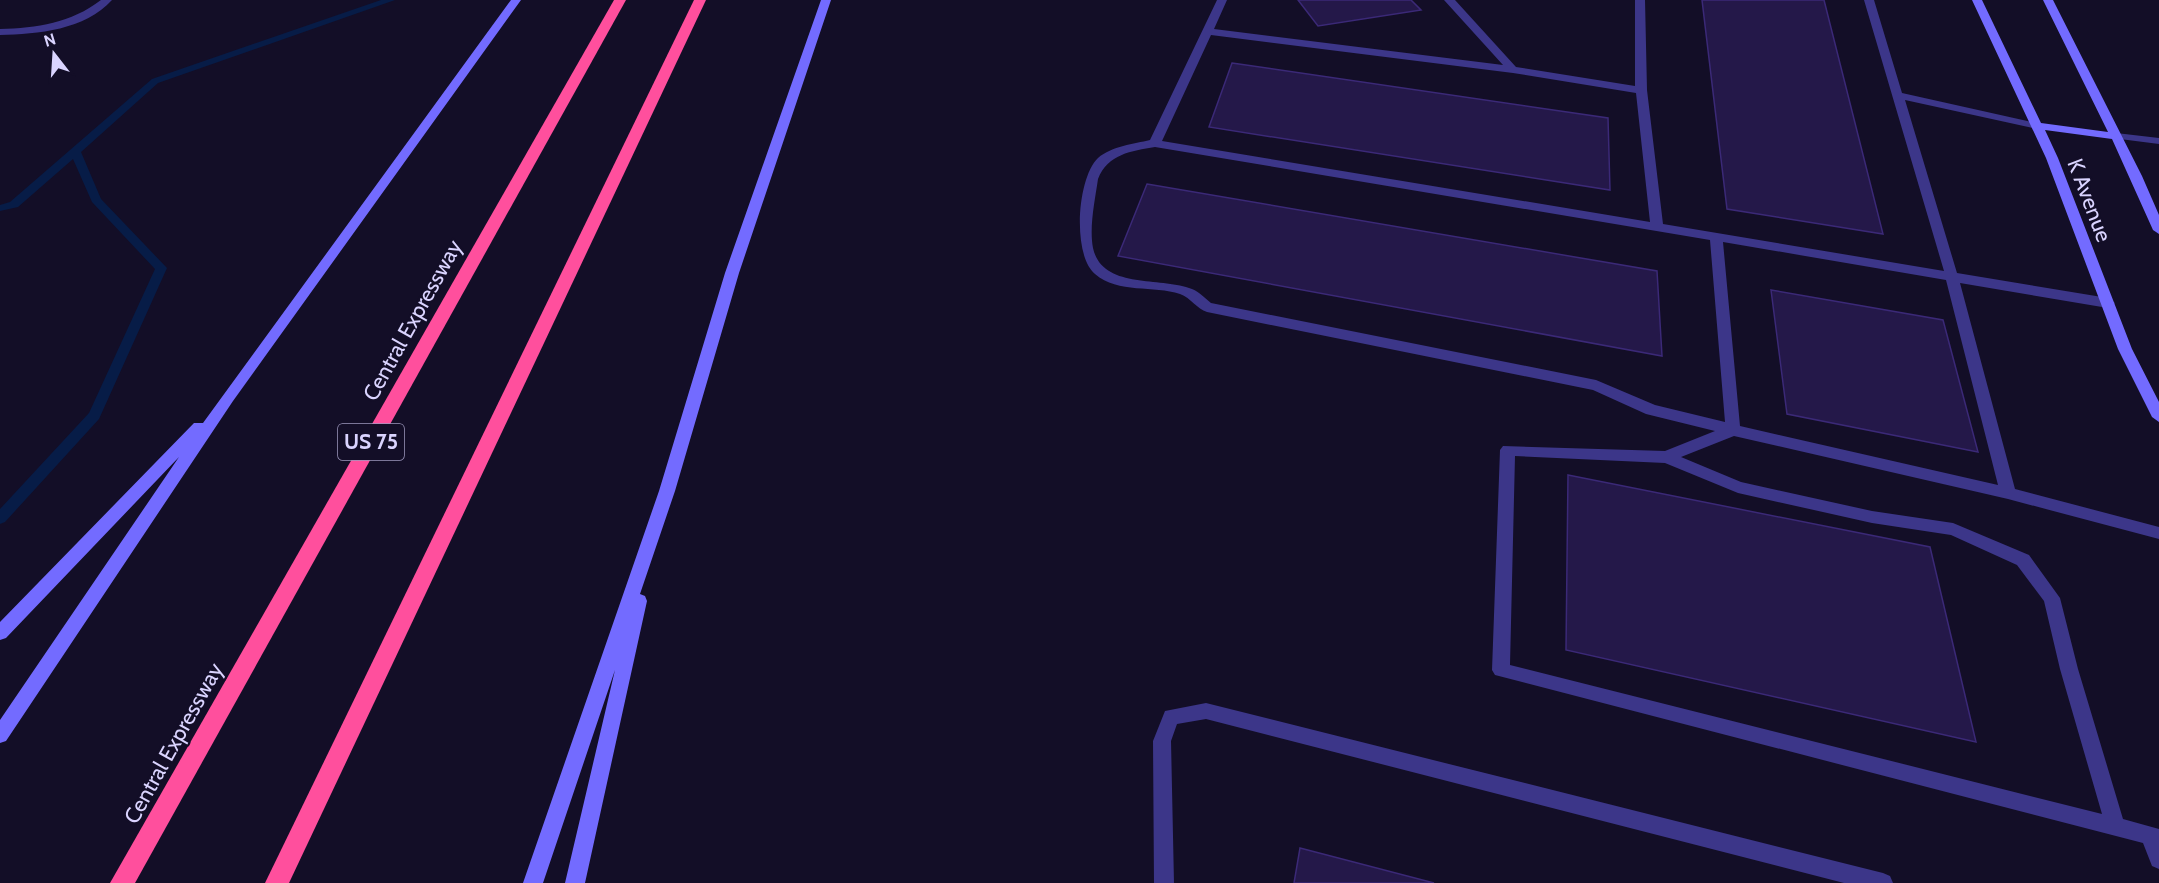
<svg xmlns="http://www.w3.org/2000/svg" width="2159" height="883" viewBox="0 0 2159 883" font-family="Cabin,sans-serif">
<rect width="100%" height="100%" fill="#130e27"/>
<g fill="none" stroke-linecap="round" stroke-linejoin="round">
<!-- stream -->
<path fill="#071c47" fill-rule="evenodd" d="M381,0h14l-237,83 -77,69 20,47 66,69 -68,151 -94,103 -5,2v-15l89,-96 66,-144 -63,-67 -19,-43 -55,48 -18,4v-6l10,-3 142,-123z"/>
</g>
<!-- building -->
<g fill="#241849" stroke="#3b2977" stroke-width="1.5">
<path d="M1298,0h113l10,10 -103,16z"/>
<path d="M1702,0h122l59,234 -156,-25z"/>
<path d="M1232,63l376,55 2,72 -401,-63z"/>
<path d="M1147,184l510,87 5,85 -544,-100z"/>
<path d="M1771,290l172,30 35,132 -191,-38z"/>
<path d="M1568,475l362,72 46,195 -410,-92z"/>
<path d="M1300,848l134,35h-140z"/>
</g>
<g fill="none" stroke-linecap="round" stroke-linejoin="round">
<!-- lane -->
<g fill="#3c3689" fill-rule="evenodd">
<path d="M101,0h11c-27,30 -74,34 -112,35v-6c37,-1 71,-6 101,-29z"/>
<path d="M1217,0h10l-13,29 289,36 -59,-65h11l61,67 119,19v-86h10l2,90 16,134 281,47 -80,-271h10l28,93 139,31v4l-4,1 -132,-29 52,173 151,25 7,5 -7,5 -148,-25 55,206 144,38v12l-151,-40 -274,-63 -53,21 60,25 131,29 81,12 76,32 31,43 18,71 45,150 36,10v40l-7,-3 -9,-23 -648,-168 -3,-5 8,-220 3,-4 162,5 50,-20 -69,-17 -53,-24 -386,-78c-10,-3 -16,-14 -27,-18 -26,-9 -62,0 -85,-20 -23,-19 -18,-96 3,-116 14,-12 36,-14 52,-18zM1211,35l302,38 123,20 14,129 -488,-81zM1155,147l555,93 15,182 -70,-17 -59,-25 -385,-77c-7,-6 -14,-13 -22,-15 -31,-11 -87,1 -96,-40 -4,-21 2,-48 5,-69 10,-25 33,-28 57,-32zM1723,242l223,38 52,205 -258,-59zM1515,456l150,7 73,30 134,30 79,12 66,30 27,36 16,68 42,145 -592,-149z"/>
<path d="M2116,133l43,5v6l-47,-6v-4z"/>
<path d="M1206,703l677,170 7,3 3,7h-49l-638,-164 -29,5 -6,17 3,142h-20l-1,-142 12,-30z"/>
</g>
<!-- secondary -->
<g fill="#736bff" fill-rule="evenodd">
<path d="M511,0h10l-288,401 -227,340 -6,2v-23l179,-263 -173,181 -6,2v-18l194,-199h9z"/>
<path d="M821,0h10l-92,273 -64,218 -35,103 5,2 2,5 -62,282h-20l50,-213 -72,213h-20l136,-392 66,-218z"/>
<path d="M1972,0h10l59,123 67,9 -65,-132h10l89,176 17,39v19l-6,-4 -41,-91 -67,-9 13,28 74,191 27,53v20l-7,-5 -34,-68 -72,-191z"/>
</g>
<!-- highway -->
<g fill="#ff4f9d" fill-rule="evenodd">
<path d="M614,0h12l-491,883h-25z"/>
<path d="M694,0h12l-417,883h-24z"/>
</g>
</g>
<g text-anchor="middle" stroke-width="4.5" stroke-linejoin="round" paint-order="stroke">
<!-- shield labels -->
<rect fill="#130e27" stroke="#9e99be" stroke-width="1.5" x="338" y="424" width="66" height="36" rx="4.5"/>
<g font-size="21" font-weight="bold" fill="#dad4ff">
<text x="371" y="449">US 75</text>
</g>
<!-- street labels -->
<g font-size="22" fill="#dad4ff" stroke="#130e27">
<text transform="translate(2090 200) rotate(69)" y="8">K Avenue</text>
<text transform="translate(412 320) rotate(-61)" y="8">Central Expressway</text>
<text transform="translate(173 743) rotate(-61)" y="8">Central Expressway</text>
</g>
</g>
<!-- north arrow -->
<g transform="translate(54 54) rotate(343)" stroke="#130e27" stroke-width="4.5" paint-order="stroke">
<path d="M0-4.5L10 22L0 15L-10 22Z" fill="#dad4ff"/>
<text y="-9" font-size="16" font-weight="bold" text-anchor="middle" fill="#dad4ff">N</text>
</g>
</svg>
